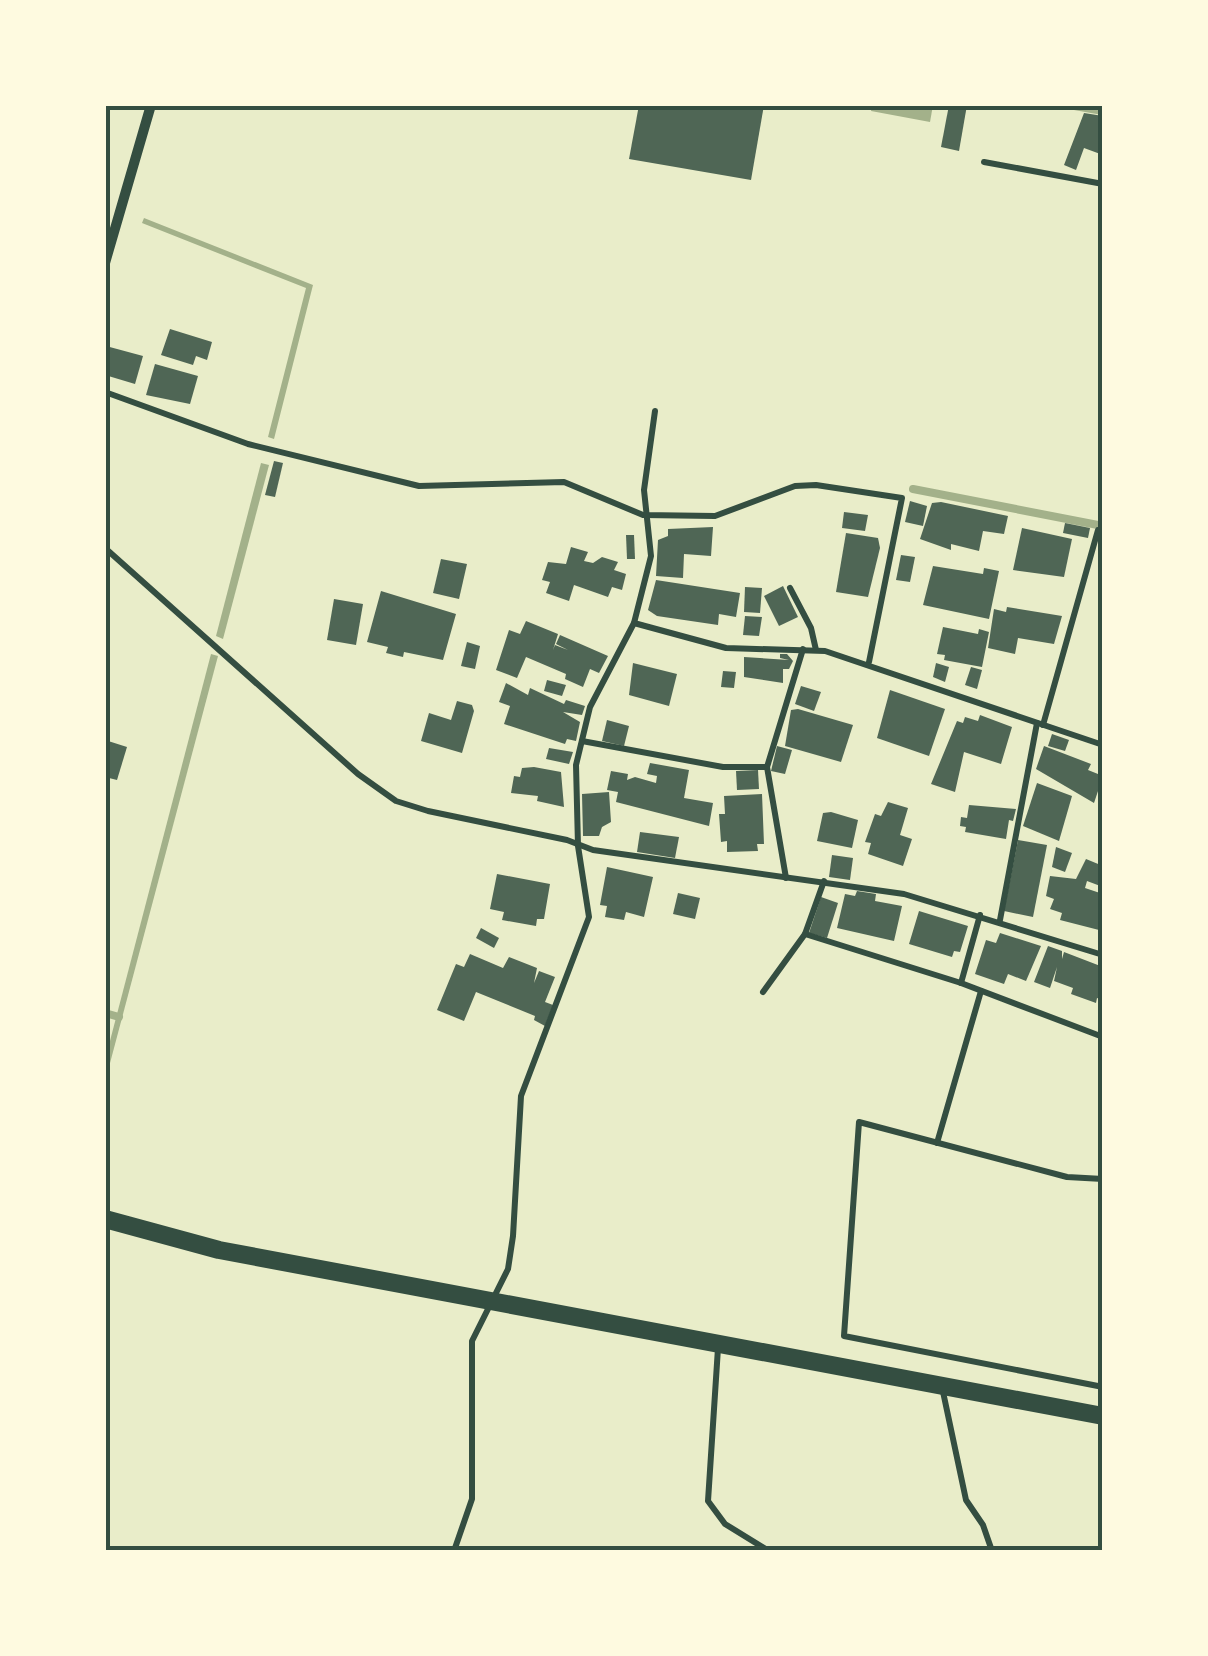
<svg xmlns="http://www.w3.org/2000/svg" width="1208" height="1656" viewBox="0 0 1208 1656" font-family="Signika,sans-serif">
<rect width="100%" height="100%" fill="#e9edc9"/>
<!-- water -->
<g fill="#a3b18a">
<path d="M872,105h61l-3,17 -59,-11z"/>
<path d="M144,218l169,67 -39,154 -6,-2 38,-149 -164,-65z"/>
<path d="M261,463l8,2 -46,174 -7,-3z"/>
<path d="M211,654l7,2 -113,426v-22z"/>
</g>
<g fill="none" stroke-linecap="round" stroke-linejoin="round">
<!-- stream -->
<g stroke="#a3b18a" stroke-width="8">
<path d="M1069,105l34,6"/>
<path d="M913,489l190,37"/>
<path d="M105,1013l14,4"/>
</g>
</g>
<!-- building -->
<g fill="#4f6655">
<path d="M639,105h125l-13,75 -122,-21z"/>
<path d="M949,105h18l-8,46 -18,-4z"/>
<path d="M1084,113l19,3v39l-19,-7 -8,22 -12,-5z"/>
<path d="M170,329l42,13 -5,18 -11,-4 -3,9 -32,-10z"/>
<path d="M106,346l37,10 -8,28 -30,-9z"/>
<path d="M155,364l43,12 -8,28 -44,-9z"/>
<path d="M274,461l9,2 -8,34 -10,-2z"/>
<path d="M910,501l17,5 -4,20 -18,-4z"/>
<path d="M941,502l67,14 -4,18 -21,-3 -4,20 -28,-7v6l-31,-11 12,-36z"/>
<path d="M844,512l24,3 -3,16 -23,-3z"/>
<path d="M1065,523l25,5 -2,10 -25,-5z"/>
<path d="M713,527l-2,29 -27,-2 -1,24 -27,-2 2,-36 10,-4v-7z"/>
<path d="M1022,528l50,11 -8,38 -51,-7z"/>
<path d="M846,533l32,5 2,10 -12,49 -32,-5z"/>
<path d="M626,535h8l1,24h-8z"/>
<path d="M571,547l17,5 -4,9 9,2 9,-6 16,5 -4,8 12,4 -4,16 -10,-3 -4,10 -34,-12 -5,16 -23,-8 4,-11 -8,-2 6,-18 18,2z"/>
<path d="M901,555l14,2 -5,25 -14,-2z"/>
<path d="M441,559l26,5 -8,35 -26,-6z"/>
<path d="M933,566l50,8 1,-6 15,3 -10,48 -66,-14z"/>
<path d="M656,580l84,13 -4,24 -17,-3 -1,11 -61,-9 -9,-6z"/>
<path d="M783,586l15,31 -19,9 -15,-30z"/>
<path d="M745,587l17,1 -2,25 -16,-1z"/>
<path d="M381,591l75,23 -13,46 -39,-8 -1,5 -17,-4 2,-6 -21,-5z"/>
<path d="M334,599l29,5 -7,41 -29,-5z"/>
<path d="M1007,607l55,9 -8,28 -36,-6 -3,16 -27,-6 6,-39 12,3z"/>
<path d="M745,616l17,1 -3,19 -16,-1z"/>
<path d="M526,621l32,13 -5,16 2,-5 13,5 -12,-6 4,-9 48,21 -9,17 -9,-4 -7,18 -18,-8 1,-5 -40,-17 -9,21 -21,-8 13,-40 11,4z"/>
<path d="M943,627l35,7 1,-5 10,3 -7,35 -38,-7 1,-5 -8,-1z"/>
<path d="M467,642l13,4 -5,23 -14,-3z"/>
<path d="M780,654h7l6,7 -4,8h-6v14l-39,-6v-20l45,3 -9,-2z"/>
<path d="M633,663l44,11 -8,32 -40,-11z"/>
<path d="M936,663l13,4 -4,15 -12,-5z"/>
<path d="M971,667l11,3 -5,19 -12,-4z"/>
<path d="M723,671l13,1 -2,16 -13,-1z"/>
<path d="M547,680l19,5 -4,11 -18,-5z"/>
<path d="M506,683l22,12 2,-7 34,16 2,-4 19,6 -3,9 -19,-3 17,10 -4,19 -9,-2 -2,5 -61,-20 6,-18 -11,-4z"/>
<path d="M801,686l20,6 -7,19 -19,-7z"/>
<path d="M890,690l55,19 -16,47 -52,-18z"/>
<path d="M457,701l15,4 2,6 -12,42 -41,-12 8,-28 22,7z"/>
<path d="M798,709l55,16 -12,37 -56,-16 6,-36z"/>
<path d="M980,715l32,12 -11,37 -37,-12 -9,40 -24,-8 26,-63 6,2 2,-6 13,4z"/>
<path d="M607,720l22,6 -5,20 -22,-5z"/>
<path d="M1052,734l17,6 -4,11 -17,-5z"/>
<path d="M105,740l22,7 -10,33 -12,-3z"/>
<path d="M777,746l15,4 -7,24 -14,-3z"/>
<path d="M1044,746l47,18 -3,6 15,6 -9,27 -58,-34z"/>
<path d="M549,748l24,4 -4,12 -23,-5z"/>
<path d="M650,763l39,7 -5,28 29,5 -4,23 -93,-24 2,-10 -11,-2 4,-19 17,3 -1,6 8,-3 21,6 1,-7 -10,-2z"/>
<path d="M534,767l27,5 3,35 -27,-6 1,-5 -27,-3 3,-17 6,1 2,-9z"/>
<path d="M758,770l1,19 -22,1 -1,-19z"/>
<path d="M1037,783l35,13 -13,45 -36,-15z"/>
<path d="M609,792l2,30 -9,5 -3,9h-16l-1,-42z"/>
<path d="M762,794l2,50h-7l1,7 -31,1v-11l-6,1 -2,-28h6l-1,-18z"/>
<path d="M888,802l20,6 -8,27 12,4 -9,27 -35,-12 3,-11 -6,-1 10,-28 6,2z"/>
<path d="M969,805l47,4 -3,12 -4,-1 -3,19 -41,-7 1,-5 -6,-1 1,-9 6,1z"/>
<path d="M831,812l27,8 -6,28 -35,-7 6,-28z"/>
<path d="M640,832l39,5 -4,21 -38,-6z"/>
<path d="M1018,840l29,5 -14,72 -29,-6z"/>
<path d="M1056,847l16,6 -7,19 -13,-5z"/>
<path d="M832,855l21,3 -3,22 -21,-3z"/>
<path d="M1086,859l17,7v21l-16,-6 -2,7 18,6 -4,36 -39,-10 2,-7 -12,-4 4,-10 -8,-3 4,-20 26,3z"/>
<path d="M607,867l46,10 -9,40 -18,-5 -2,8 -19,-3 2,-11 -7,-1z"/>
<path d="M497,874l53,10 -6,35h-7l-1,7 -34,-6 2,-8 -14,-3z"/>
<path d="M857,891l19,3 -1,7 27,5 -8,35 -57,-13 8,-34 10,2z"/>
<path d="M678,893l22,5 -5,21 -22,-5z"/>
<path d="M821,897l17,6 -11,35 -18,-5z"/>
<path d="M919,911l49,15 -8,26 -6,-1 -2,6 -43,-13z"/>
<path d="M481,928l18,10 -5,10 -18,-10z"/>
<path d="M1000,933l41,13 -15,35 -18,-7 -4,10 -29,-10 11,-34 10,3z"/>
<path d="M1048,946l14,5v8l2,-7 39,15v33l-6,-2 -1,5 -25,-9 2,-6 -19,-7 3,-14 -7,21 -16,-6z"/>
<path d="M470,954l33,14 6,-11 28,11 -3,15 5,-12 16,6 -10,25 8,3 -8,21 -11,-6 1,-4 -59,-24 -12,29 -27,-11 19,-46 8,3z"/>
</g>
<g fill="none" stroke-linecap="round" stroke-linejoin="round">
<!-- service -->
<g stroke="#344e41" stroke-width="6">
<path d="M984,162l119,22"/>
<path d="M105,392l143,52 171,42 145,-4 79,33 72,1 80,-30 21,-1 86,13 -33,164"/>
<path d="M105,548l253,226 38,27 32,10 139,29 26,10 311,44 199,61"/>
<path d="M790,588l21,40 5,22"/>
<path d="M634,623l92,25 99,3 278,94"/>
<path d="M1043,725l55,-195"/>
<path d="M582,741l141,26h44"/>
<path d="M786,878l-19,-111 36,-118"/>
<path d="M1000,920l37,-197"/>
<path d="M805,934l156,49 142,54"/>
<path d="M961,983l19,-68"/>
<path d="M763,992l42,-58 19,-53"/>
<path d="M937,1143l44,-152"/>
<path d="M1103,1179l-36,-2 -208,-55 -15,214 259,51"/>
<path d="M718,1348l-10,153 17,23 44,27"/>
<path d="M942,1387l24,113 17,25 9,26"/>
<path d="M454,1551l18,-52v-158l36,-72 5,-33 8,-140 68,-179 -11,-71 -2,-81 14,-58 44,-84 17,-67 -7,-66 11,-79"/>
</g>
<!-- minor -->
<path stroke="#344e41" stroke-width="10" d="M105,263l46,-158"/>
<!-- secondary -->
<path stroke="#344e41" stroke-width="18" d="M105,1219l114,31 884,166"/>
</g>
<!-- border -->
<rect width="1208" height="1656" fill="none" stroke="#fefae0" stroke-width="215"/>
<rect x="108" y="108" width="992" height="1440" fill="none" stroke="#344e41" stroke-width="4"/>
</svg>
